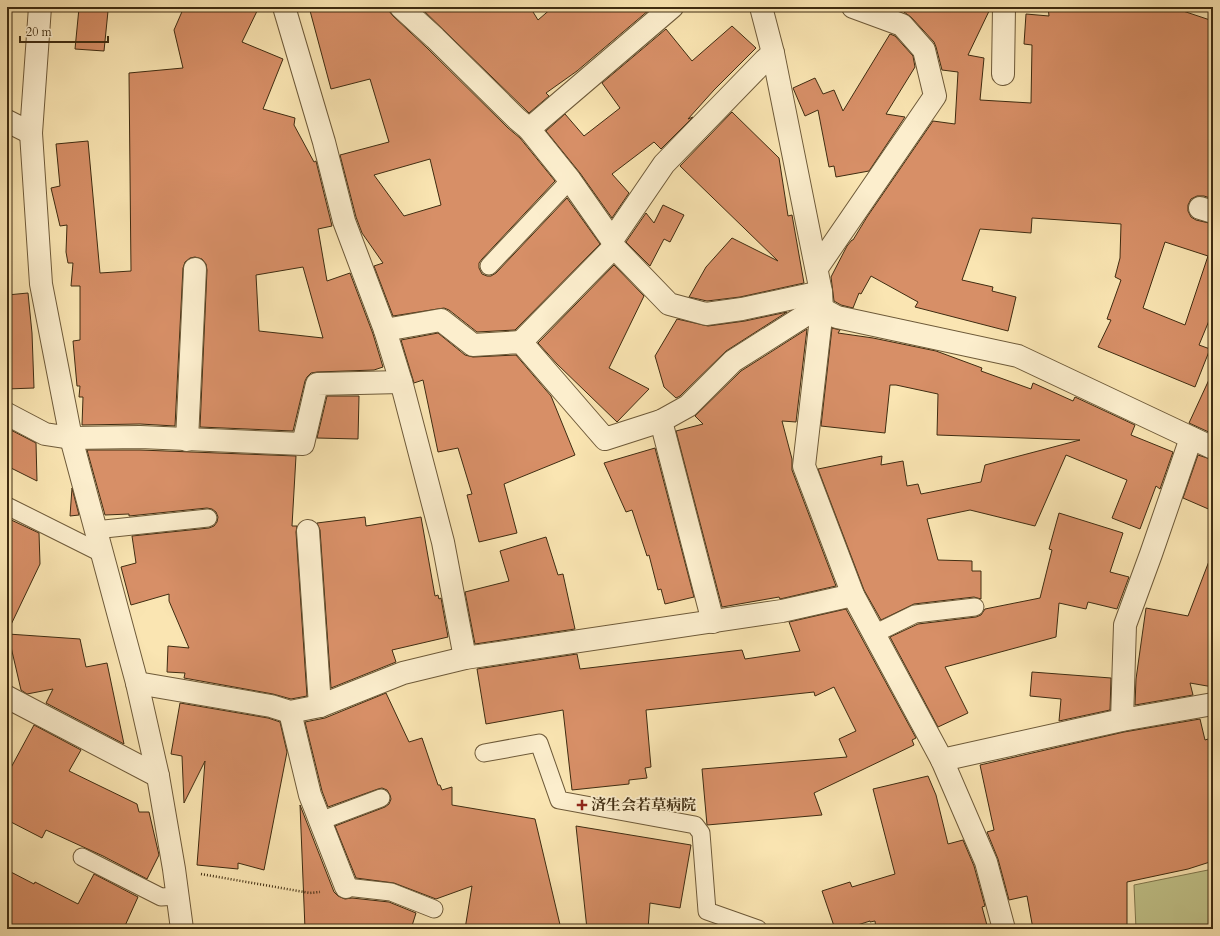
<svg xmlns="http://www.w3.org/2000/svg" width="1220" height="936" viewBox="0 0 1220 936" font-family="Cardo,'Noto Serif JP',serif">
<rect width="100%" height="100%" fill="#fae5b2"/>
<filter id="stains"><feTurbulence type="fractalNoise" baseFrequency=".005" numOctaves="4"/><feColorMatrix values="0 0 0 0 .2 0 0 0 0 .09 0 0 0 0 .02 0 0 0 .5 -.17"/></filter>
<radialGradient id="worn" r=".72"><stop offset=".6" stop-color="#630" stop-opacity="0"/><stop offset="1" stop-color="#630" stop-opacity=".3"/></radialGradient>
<!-- green -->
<path fill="#c1c38a" stroke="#80784e" d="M1213,869v60h-77l-2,-44z"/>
<!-- building -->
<g fill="#d78f67" stroke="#3f2c11" fill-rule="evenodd">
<path d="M184,7h75l-17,35 41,17 -20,50 32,9 -1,7 20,37 2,-1 16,65 -14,3 9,52 23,-8 23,61 10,33 -9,3 -57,2 -6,1 -4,4 -2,4 -12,50 -93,-4 7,-157 -1,-6 -4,-5 -7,-2 -5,1 -5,4 -2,6 -8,158 -35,-2 -58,1 1,-28h-4l1,-11h-3l-4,-45 7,-1v-54h-9l2,-23h-5l-2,-11 1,-27 -7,1 -9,-38 9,-2 -4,-42 32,-3 12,132 31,-2 -2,-198 54,-5 -9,-38zM303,267l20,71 -64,-7 -3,-56z"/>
<path d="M309,7h80v4l4,5 33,31 82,81 12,10 35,43 -73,78 -3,4v5l3,6 5,2h4l5,-3 71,-75 33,46 -85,86 -38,2 -28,-22 -5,-2 -51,8 -19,-50 9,-3 -21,-30 -6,-16 -16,-62 49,-13 -19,-63 -39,10zM430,159l11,46 -37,11 -30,-41z"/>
<path d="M420,7h110l8,13 15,-13h94l2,3 -72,61 -31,22 3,3 -20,17z"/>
<path d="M907,7h84l-23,48 16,3 -4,42 51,3 1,-58 -8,-1 2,-30 23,2 -1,-9h123l42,14v178l-9,-3h-7l-6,3 -3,6v6l3,6 5,3 17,4v87l-14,34 11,4 -15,38 -97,-40 13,-27 -4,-1 14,-39 -6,-3 5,-19 1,-34 -89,-6 -1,15 -51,-4 -18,51 31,7 -1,4 24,6 -8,34 -93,-24 3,-5 -47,-26 -10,18 -2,-1 -6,15 -12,-3 -7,-4 -3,-24 16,-31 5,-6h1l14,-23 66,-96 22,3 3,-52 -16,-2 -6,-23 -2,-5 -23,-25 -7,-5zM1165,242l43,14 -23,69 -42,-17z"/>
<path d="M79,8l29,3 -4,40 -29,-2z"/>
<path d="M732,26l24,22 -42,42 -26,29 5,-2 -32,32 -7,-7 -42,32 17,19 -17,25 -32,-45 -34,-42 19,-17 19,22 36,-28 -18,-25 64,-54 26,32z"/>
<path d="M890,34l5,2 18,20 2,11 -29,47 19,3 -36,54 -33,6 -2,-11 -5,1 -11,-57 -13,6 -12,-28 22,-10 8,16 11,-4 9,21z"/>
<path d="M732,112l47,46 9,58 4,-1 12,68 -64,14 -33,4 -18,-4 17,-30 26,-29 46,23 -98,-95z"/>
<path d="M663,205l21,10 -14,27 -6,-3 -14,27 -24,-24 20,-29 8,10z"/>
<path d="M614,265l30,31 -35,72 40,21 -32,33 -60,-58 -19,-21z"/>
<path d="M28,293l4,40 2,55 -27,1v-94z"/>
<path d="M787,312l-61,39 -46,45 -4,2 -12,-11 -9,-31 22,-37 31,7 37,-5z"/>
<path d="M832,328l8,2 -2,3 35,5 63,13 46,17 -1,3 50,18 2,-6 40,18 2,-4 60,28 -4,10 42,17 -13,37 -4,-3 -16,43 -28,-11 15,-38 -61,-25 -31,71 -65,-16 -43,9 11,41 34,1v10h9v28l-7,-2 -60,7 -33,16 -17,-30 -46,-121 64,-13 -1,9 22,-4 4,25 11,-2 3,10 60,-12 4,-17 95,-25 -143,-5 1,-41 -42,-9h-6l-5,48 -64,-7z"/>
<path d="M807,329l-11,93 -14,-1 10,38v11l44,116 -56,13 -1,-2 -57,10 -46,-176 27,-7 -8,-8 46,-45z"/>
<path d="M438,333l27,22 8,2 43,-2 35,41 24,59 -71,29 13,49 -38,9 -12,-47 5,-1 -14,-46 -20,4 -15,-72 -9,3 -13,-43z"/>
<path d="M1213,371v63l-24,-11z"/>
<path d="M327,396h32l-1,43 -41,-1z"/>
<path d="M7,428l29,15 1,38 -30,-15z"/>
<path d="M655,448l39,149 -29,7 -4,-15 -3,1 -9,-35 -2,1 -15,-46 -6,2 -22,-49z"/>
<path d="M87,450h53l156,6 -4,70h5l-1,6 11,164 -16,3 -18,-5 -89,-16 1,-5 -18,-1 1,-26 21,2 -20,-47v-7l-38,11 -10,-38 15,-4 -4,-27 77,-8 5,-2 3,-4 1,-5 -2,-5 -4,-3 -5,-1 -78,8v-2l-24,1z"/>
<path d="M1198,455l15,5v51l-30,-13z"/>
<path d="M72,488l7,27 -9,1z"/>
<path d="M1059,513l64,20 -13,39 19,5 -12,32 -29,-7 -2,7 -27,-6 -3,34 -111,30 23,46 -30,14 -48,-90 28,-13 58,-7 5,-2 4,-6 55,-11 12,-48 -3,-1z"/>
<path d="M365,517l1,9 55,-9 14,79 3,-1 1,4 2,-1 7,39 -56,13 4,12 -65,26 -11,-158 -3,-7z"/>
<path d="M7,518l32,15 1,31 -33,69z"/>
<path d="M546,537l12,38 5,-1 12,55 -100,15 -10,-52 44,-11 -9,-30z"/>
<path d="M1211,556h2v131l-23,-4 3,12 -58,10 1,-26 10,-71 42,8z"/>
<path d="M846,609l70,129 -4,2 2,5 -100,48 8,22 -115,10 -5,-56 145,-12 -8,-18 17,-8 -22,-44 -19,9 -1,-4 -168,18 5,57 -6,1 2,10 -18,2v4l-57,6 -9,-80 -77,14 -9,-55 100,-15 3,15 162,-19 3,9 55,-8 -11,-29z"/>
<path d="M8,634l72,5 6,28 21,-4 17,81 -78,-41 7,-14 -26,5 -6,-4z"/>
<path d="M1032,672l79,6 -1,32 -51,11 2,-22 -31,-3z"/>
<path d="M386,693l23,49 13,-4 16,47h2l2,5 10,-3v18l83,14 26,110h-96l7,-43 -36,13 -42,-16 -38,-5 -21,-52 50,-19 4,-3 2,-5 -1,-4 -3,-5 -5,-2 -4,1 -50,18 -6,-16 -17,-69 20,-4z"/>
<path d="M180,703l88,15 12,4 7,30 -23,118 -26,-7v6l-41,-4 8,-104 -21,42 -2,-47 -11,-2z"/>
<path d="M1200,719l5,21 3,-1 5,18v104l-25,8 -61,13v47h-94l-6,-33 -18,4 -11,-41 -11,-27 7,-2 -14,-65 144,-33z"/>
<path d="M34,725l47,25 -12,21 68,33 2,8h10l10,43 -12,24 -44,-23 -57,-26 -4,8 -35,-18v-45z"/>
<path d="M928,776l8,19 12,49 15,-4 11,26 11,40 -3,1 6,22h-112l-1,-8 -5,1v-1l-25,8h-10l-13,-38 28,-9 2,5 43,-13 -22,-85z"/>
<path d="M300,805l34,87 4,4 7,3 7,-1 37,4 27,11 -5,16h-106z"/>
<path d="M576,826l115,19 -11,63 -30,-5 -2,26h-61z"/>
<path d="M7,870l27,14 1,-2 43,22 16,-30 44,23 -14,31 2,1h-119z"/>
</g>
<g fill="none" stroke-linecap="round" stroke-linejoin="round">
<!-- service casing -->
<g stroke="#6e5a39" stroke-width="19">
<g id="service">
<path d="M489,266l81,-86"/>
<path d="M7,506l94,47"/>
<path d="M95,530l113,-12"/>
<path d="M874,634l41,-20 60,-7"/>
<path d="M484,753l55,-10 20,57 136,25 6,8 6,78 51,18"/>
<path d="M320,821l61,-23"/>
<path d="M82,857l79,40 17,-1"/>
<path d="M346,887l45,5 43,17"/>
</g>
</g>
<!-- minor casing -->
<g stroke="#6e5a39" stroke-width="24">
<g id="minor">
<path d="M40,7l-9,126 10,151 30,154 66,245 21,93 16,93 8,60"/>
<path d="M284,7l40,135 20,79 41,109 17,55 41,157 22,116"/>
<path d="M401,7l34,31 82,81 12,10 41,51 42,60 2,7 55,57 37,10 36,-5 79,-17"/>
<path d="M761,7l12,46 48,239 1,17 -18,157 49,129 89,165 44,102 18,67"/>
<path d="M1003,74l1,-67"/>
<path d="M7,121l24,12"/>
<path d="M529,129l143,-122"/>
<path d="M1200,208l13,4"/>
<path d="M612,240l52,-76 101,-104 8,-7"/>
<path d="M817,268l118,-172 -11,-46 -22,-25 -49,-18"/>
<path d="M385,330l56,-10 32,25 48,-3 84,97 56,-18 27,-15 45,-45 79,-50 10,-2 15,8 181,39 195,92"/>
<path d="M521,342l93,-95"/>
<path d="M7,414l38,20 26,4 69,-1 163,7 14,-60 84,-2"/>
<path d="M661,421l52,201"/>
<path d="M187,440l8,-171"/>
<path d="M308,531l12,175"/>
<path d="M137,683l134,23 19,6 30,-6 83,-33 62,-15 317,-47 71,-16"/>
<path d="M7,697l151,79"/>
<path d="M290,712l20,83 36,92"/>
<path d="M1122,720l3,-95 26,-71 40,-116"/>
<path d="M942,760l180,-40 91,-16"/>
</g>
</g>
<!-- path -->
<path stroke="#3f2c11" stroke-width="2.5" stroke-dasharray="1 2" stroke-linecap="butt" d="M201,874l109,19 10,-1"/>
<!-- service -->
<use href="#service" stroke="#fceecd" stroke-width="17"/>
<!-- minor -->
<use href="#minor" stroke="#fceecd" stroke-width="22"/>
</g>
<!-- markers -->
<path fill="#8f2418" stroke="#fceecd" stroke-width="1.5" d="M580 799h4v4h4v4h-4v4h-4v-4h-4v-4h4z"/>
<g text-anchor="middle" stroke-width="3.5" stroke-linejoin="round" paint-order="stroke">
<!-- poi labels -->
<g font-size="15" font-weight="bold" fill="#3f2c11" stroke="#fceecd" text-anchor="start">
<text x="591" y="810">済生会若草病院</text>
</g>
</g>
<!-- margin -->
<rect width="1220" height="936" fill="none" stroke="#fae5b2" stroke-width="24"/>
<rect x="8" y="8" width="1204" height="920" fill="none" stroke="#3f2c11" stroke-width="2"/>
<rect x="12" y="12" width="1196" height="912" fill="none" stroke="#3f2c11"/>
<!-- scale -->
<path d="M20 36v6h88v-6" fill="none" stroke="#3f2c11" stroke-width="2"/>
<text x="26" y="36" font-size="12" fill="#3f2c11" stroke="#fceecd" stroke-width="3" paint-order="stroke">20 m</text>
<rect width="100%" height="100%" filter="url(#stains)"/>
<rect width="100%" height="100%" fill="url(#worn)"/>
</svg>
